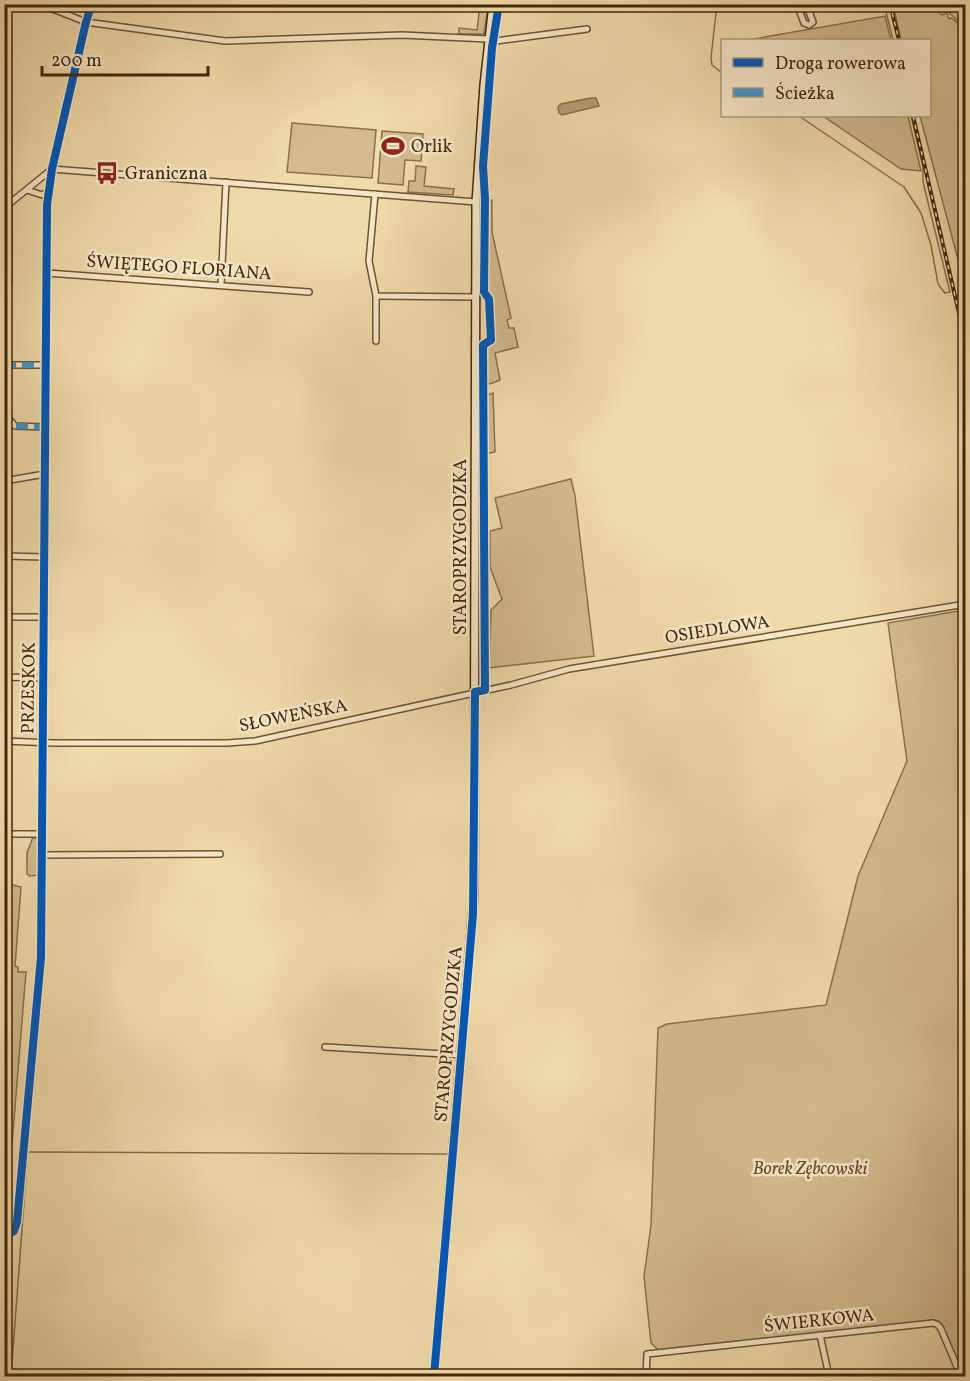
<svg xmlns="http://www.w3.org/2000/svg" width="970" height="1381" viewBox="0 0 970 1381" font-family="Vollkorn,serif">
<rect width="100%" height="100%" fill="#efdaaa"/>
<filter id="stains"><feTurbulence type="fractalNoise" baseFrequency=".00333" numOctaves="4"/><feColorMatrix values="0 0 0 0 .2 0 0 0 0 .09 0 0 0 0 .02 0 0 0 .5 -.17"/></filter>
<radialGradient id="worn" r=".72"><stop offset=".6" stop-color="#630" stop-opacity="0"/><stop offset="1" stop-color="#630" stop-opacity=".3"/></radialGradient>
<!-- green -->
<g fill="#d2bb8f" stroke="#8b704d" stroke-width="1.5">
<path d="M480,5h8l-4,29h-25v-6l18,2z"/>
<path d="M893,5h37l12,10 5,-2 2,6 2,-1 12,9 2,5 -3,2 4,5 -1,247 -45,-170h10v-76h-29z"/>
<path d="M941,5h24v23z"/>
<path d="M885,16l6,24h-143z"/>
<path d="M823,116h85l13,55 -20,-2z"/>
<path d="M292,123l84,7 -4,48 -85,-6z"/>
<path d="M382,131l41,3 -2,27 -16,-1 -2,25 -25,-2z"/>
<path d="M416,166l10,1 -2,19 30,3 -1,6 -45,-3 1,-11h6z"/>
<path d="M492,200v32l19,86 -4,2 2,8h5l4,19 -23,6 5,27 -10,4 -6,-2 1,-36 7,-6 -2,-41 -4,-7v-90z"/>
<path d="M483,204l-1,90 4,4 -3,1 -4,-8c0,-16 -4,-77 4,-87z"/>
<path d="M493,393l2,59 -10,2v-58z"/>
<path d="M571,479l4,17 19,160 -105,12 2,-58 11,-11 -12,-32v-36l12,-3 -7,-30z"/>
<path d="M965,610v766h-3l-23,-55 -281,29 -7,-7 -7,-66 7,-52 7,-197 9,-4 159,-19 32,-129 49,-115 -19,-138z"/>
<path d="M33,837l6,3 -1,35 -8,1 -3,-2v-21z"/>
<path d="M5,883l16,4 -6,79 3,1v5h8l-21,259z"/>
</g>
<!-- water -->
<path fill="#b59d74" stroke="#886d4a" stroke-width="1.5" d="M591,98h5l3,8 -37,9 -3,-2 -1,-6 3,-3z"/>
<g fill="none" stroke-linecap="round" stroke-linejoin="round">
<!-- stream -->
<g stroke="#886d4a" stroke-width="1.5">
<path d="M717,4l-6,54 1,7 10,8"/>
<path d="M884,4l9,36"/>
<path d="M799,116l105,71 17,26 10,32 7,39 7,9 5,-1 -27,-110v-15l-12,-51"/>
<path d="M960,290l6,-1"/>
<path d="M40,998l1,-11"/>
<path d="M21,1136l14,-161"/>
<path d="M27,1152l422,2"/>
<path d="M11,1376l23,-307"/>
</g>
<!-- street casing -->
<g stroke="#6f5333" stroke-width="8">
<g id="street">
<path d="M40,4l46,18 139,19 177,-6 86,4"/>
<path d="M797,4l7,19 5,2 4,-3 -7,-18"/>
<path d="M488,42l99,-13"/>
<path d="M52,169l424,33"/>
<path d="M27,190l15,5 7,-4"/>
<path d="M375,194l-6,67 7,35 100,1"/>
<path d="M4,208l48,-39"/>
<path d="M47,273l262,19"/>
<path d="M4,282l5,1v-79"/>
<path d="M221,285l5,-103"/>
<path d="M4,327h2"/>
<path d="M376,341v-45"/>
<path d="M4,365h42"/>
<path d="M4,413l11,13 30,1"/>
<path d="M4,481l41,-7"/>
<path d="M4,556l40,1"/>
<path d="M4,617h40"/>
<path d="M4,677l40,1"/>
<path d="M4,741l50,2h173l28,-2 256,-56 58,-16 397,-65"/>
<path d="M4,834h38"/>
<path d="M42,855l178,-1"/>
<path d="M325,1047l136,8"/>
<path d="M4,1237l10,-6 3,-9 24,-265 6,-752 5,-36 34,-147 6,-18"/>
<path d="M820,1335l9,41"/>
<path d="M646,1376l1,-22 286,-31 5,2 3,4 20,47"/>
</g>
</g>
<!-- secondary casing -->
<g stroke="#44260b" stroke-width="10">
<path id="secondary" d="M434,1376l40,-480 2,-694 8,-117 9,-81"/>
</g>
<!-- street -->
<use href="#street" stroke="#f5e7c8" stroke-width="5"/>
<!-- secondary -->
<use href="#secondary" stroke="#f5e7c8" stroke-width="7"/>
<!-- rail casing -->
<g stroke="#44260b" stroke-width="4">
<g id="rail">
<path d="M890,4l9,36"/>
<path d="M913,116l53,227"/>
</g>
</g>
<!-- rail -->
<use href="#rail" stroke="#f5e7c8" stroke-width="1.5" stroke-dasharray="4.5" stroke-linecap="butt"/>
<!-- quiet -->
<g stroke="#4095d2" stroke-width="6" stroke-dasharray="12 6" stroke-linecap="butt">
<path d="M4,282l5,1v-79"/>
<path d="M4,327h2"/>
<path d="M4,365h42"/>
<path d="M4,413l11,13 30,1"/>
</g>
<!-- cycleway casing -->
<g stroke="#f5e7c8" stroke-width="11">
<g id="cycleway">
<path d="M4,1237l10,-6 3,-9 24,-265 6,-752 5,-36 34,-147 6,-18"/>
<path d="M434,1376l39,-462 2,-222 10,-2 -2,-345 8,-5 -2,-41 -5,-7 1,-93 -2,-33 9,-118 7,-44"/>
</g>
</g>
<!-- cycleway -->
<use href="#cycleway" stroke="#0057b8" stroke-width="8"/>
</g>
<!-- icons -->
<defs>
<g id="stadium-bare" transform="scale(1.8)"><path d="M0-5a6.5 5 0 1 0 0 10a6.5 5 0 1 0 0-10ZM-3.5-1.8h7v3.6h-7Z" fill="#8f2418" stroke="#f5e7c8" stroke-width="2.5" paint-order="stroke"/></g>
<g id="bus-bare" transform="scale(1.8)"><path d="M-5-6H5V4H4V6H2V4H-2V6H-4V4H-5ZM-3.5-4V0h7V-4ZM-3.5 1.2v1.5H-2V1.2ZM2 1.2v1.5H3.5V1.2Z" fill="#8f2418" stroke="#f5e7c8" stroke-width="2.5" paint-order="stroke"/></g>
</defs>
<g fill-rule="evenodd">
<use href="#stadium-bare" x="393" y="146"/>
<use href="#bus-bare" x="107" y="173"/>
</g>
<g text-anchor="middle" stroke-width="5" stroke-linejoin="round" paint-order="stroke">
<!-- poi labels -->
<g font-size="18" fill="#44260b" stroke="#f5e7c8" text-anchor="start">
<text x="411" y="152">Orlik</text>
<text x="125" y="179">Graniczna</text>
</g>
<!-- street labels -->
<g font-size="18" fill="#44260b" stroke="#f5e7c8">
<text transform="translate(179 267) rotate(4)" y="6">ŚWIĘTEGO FLORIANA</text>
<text transform="translate(460 547) rotate(-90)" y="6">STAROPRZYGODZKA</text>
<text transform="translate(717 629) rotate(-9)" y="6">OSIEDLOWA</text>
<text transform="translate(28 688) rotate(-89)" y="6">PRZESKOK</text>
<text transform="translate(293 715) rotate(-11)" y="6">SŁOWEŃSKA</text>
<text transform="translate(448 1034) rotate(-85)" y="6">STAROPRZYGODZKA</text>
<text transform="translate(819 1320) rotate(-6)" y="6">ŚWIERKOWA</text>
</g>
<!-- park labels -->
<g font-size="18" font-style="italic" fill="#684b2c" stroke="#f5e7c8">
<text x="810" y="1174">Borek Zębcowski</text>
</g>
</g>
<!-- margin -->
<rect width="970" height="1381" fill="none" stroke="#efdaaa" stroke-width="24"/>
<rect x="6" y="6" width="958" height="1369" fill="none" stroke="#44260b" stroke-width="3"/>
<rect x="12" y="12" width="946" height="1357" fill="none" stroke="#44260b" stroke-width="1.5"/>
<!-- legend -->
<rect x="721" y="39" width="210" height="78" fill="#f5e7c8" stroke="#ae9a7c" stroke-width="1.5"/>
<rect x="733" y="58" width="30" height="9" fill="#0057b8" stroke="#ae9a7c" stroke-width="1.5"/>
<text x="775" y="69" font-size="18" fill="#44260b">Droga rowerowa</text>
<rect x="733" y="88" width="30" height="9" fill="#4095d2" stroke="#ae9a7c" stroke-width="1.5"/>
<text x="775" y="99" font-size="18" fill="#44260b">Ścieżka</text>
<!-- scale -->
<path d="M42 66v9h166v-9" fill="none" stroke="#44260b" stroke-width="3"/>
<text x="51" y="66" font-size="18" fill="#44260b" stroke="#f5e7c8" stroke-width="4.5" paint-order="stroke">200 m</text>
<rect width="100%" height="100%" filter="url(#stains)"/>
<rect width="100%" height="100%" fill="url(#worn)"/>
</svg>
